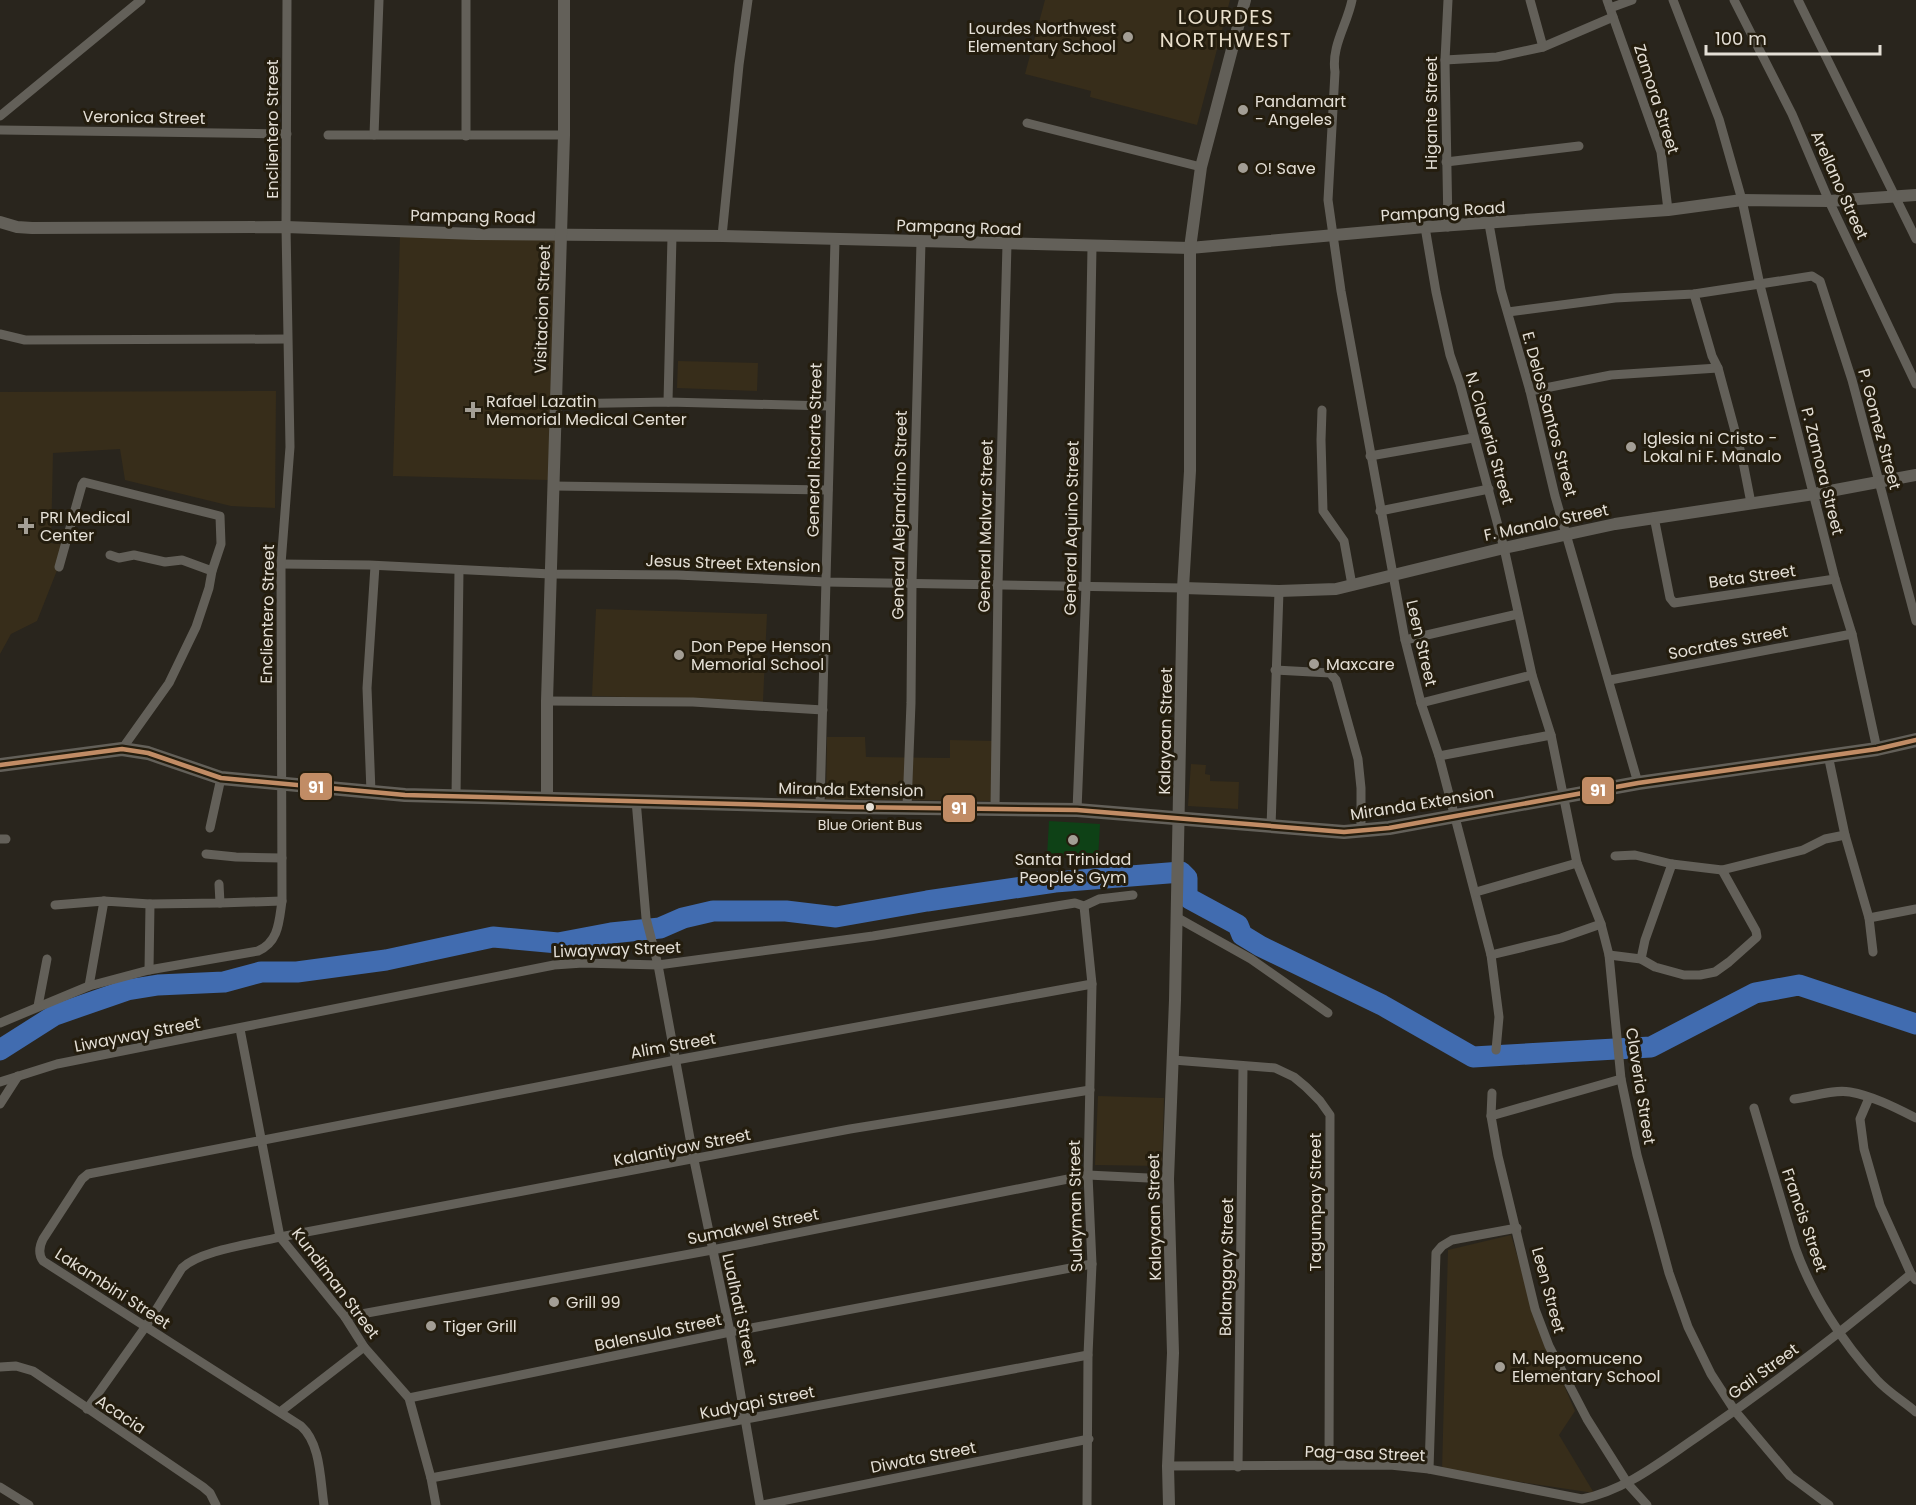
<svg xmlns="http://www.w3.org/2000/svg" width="1916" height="1505" viewBox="0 0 1916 1505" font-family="Poppins,sans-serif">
<rect width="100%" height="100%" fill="#29251d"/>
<!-- built -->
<g fill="#372d1a">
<path d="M1045,0h185l-33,125 -107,-28 1,-6 -66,-17z"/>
<path d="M400,235l157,4 -7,241 -157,-4z"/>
<path d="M678,361l80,2 -1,28 -80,-3z"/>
<path d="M276,391l-1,117 -44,-2 -106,-26 -5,-31 -67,4 -2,90 16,2 -30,76 -26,13 -11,20v-262z"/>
<path d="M596,609l171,5 -4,87 -171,-5z"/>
<path d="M827,737h38l1,20 84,1v-18l45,1 -1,60 -168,-2z"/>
<path d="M1191,764l15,1 -1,9 5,1v6l29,1 -1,27 -50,-3z"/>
<path d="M1098,1096l66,2 -2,68 -67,-1z"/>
<path d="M1511,1235l26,87 38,89 -16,24 35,58 -152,-23 6,-220z"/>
</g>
<!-- garden -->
<path fill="#0e4116" d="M1049,821l51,3 -2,35 -51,-3z"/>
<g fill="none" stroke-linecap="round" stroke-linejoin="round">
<!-- river -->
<path stroke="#416cb0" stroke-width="21" d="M0,1050l55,-35 72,-25 31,-5 66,-3 37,-10h36l89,-12 107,-23 65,6 53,-10 49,-5 23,-10 30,-7h73l50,6 91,-16 128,-19 126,-10 6,6v17l3,4 48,26 4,10 18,11 122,59 91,52 178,-10 104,-54 44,-8 117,39"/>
<!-- minor -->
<g stroke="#636059" stroke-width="9">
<path d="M1352,0c-5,25 -21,46 -17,72l-7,128 13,91 64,349 16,63 18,53 52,199 8,62 -3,33"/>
<path d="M1530,0l13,47"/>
<path d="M1607,0l54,152 7,58"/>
<path d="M1673,0l46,119 23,81 18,85 75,294 17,55 25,115"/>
<path d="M1734,0l58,114 37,87 87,183"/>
<path d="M1798,0l118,239"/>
<path d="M1610,8l22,-8"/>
<path d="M1445,60l52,-3 46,-10 70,-30"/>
<path d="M0,116l141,-116"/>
<path d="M1027,123l174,44"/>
<path d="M0,130l287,4"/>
<path d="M328,135h236"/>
<path d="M374,135l5,-135"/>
<path d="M466,136v-136"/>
<path d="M1446,162l133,-16"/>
<path d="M1489,224l12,66 29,101 25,105 83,287"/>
<path d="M1425,227l11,65 14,63 10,29 44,164 28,127 19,60 26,128 24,61 8,31 12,124 16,76 32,118 19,54 23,47 24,37 55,65 39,29"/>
<path d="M1448,227l-3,-167 3,-60"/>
<path d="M722,236l17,-171 9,-65"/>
<path d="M1508,312l107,-14 79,-4 118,-18 8,5 32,99 64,241"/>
<path d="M0,334l25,6 262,-1"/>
<path d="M1718,368l24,89 9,46"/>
<path d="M1530,391l81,-16 107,-7 -6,-12 -18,-62"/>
<path d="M668,402l4,-166"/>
<path d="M556,404l112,-2 161,4"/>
<path d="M1322,410l-1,30 2,71 21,30 8,44"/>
<path d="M1370,456l103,-18"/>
<path d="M553,486l275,4"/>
<path d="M1380,511l109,-22"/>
<path d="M1654,517l16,81 4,5 161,-24"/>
<path d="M110,555l9,3 15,-3 31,7 17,-2 30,11"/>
<path d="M281,564l88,1 182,9 126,1 148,7 358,6"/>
<path d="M59,567l23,-82 2,-3 136,34 1,28 -9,27 -3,17 -13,39 -27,56 -47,66"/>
<path d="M1405,640l113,-26"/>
<path d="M1275,670l55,3 6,7 22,79 3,29v43"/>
<path d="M1610,680l242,-46"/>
<path d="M547,701l146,1 130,8"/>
<path d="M1421,703l111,-28"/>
<path d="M1828,755l17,80 24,83 4,34"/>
<path d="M1439,756l112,-21"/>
<path d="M371,792l-4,-104 8,-122"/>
<path d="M456,797l3,-227"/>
<path d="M636,800l10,118 12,47 36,195 36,172 30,173"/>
<path d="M820,806l15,-566"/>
<path d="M907,807l4,-104 1,-119 9,-342"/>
<path d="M995,808l3,-223 9,-341"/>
<path d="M1077,810l9,-224 6,-339"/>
<path d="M1271,827l8,-236"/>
<path d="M210,828l11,-50"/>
<path d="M0,839h6"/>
<path d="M206,854l30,3 46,1"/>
<path d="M1615,856l20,-1 37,9 50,6 81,-20 22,-11 20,-4"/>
<path d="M1476,892l101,-29"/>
<path d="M220,903l62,-2"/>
<path d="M55,905l49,-4"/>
<path d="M1084,906l8,78 -4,191 4,89 -4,91 -1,150"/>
<path d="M1176,917l75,42 77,54"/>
<path d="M1869,918l47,-9"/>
<path d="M1491,955l70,-17 40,-14"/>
<path d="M1609,955l32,4 14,8 29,8h16l15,-3 14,-10 28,-25 -1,-6 -34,-61"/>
<path d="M1641,959l4,-19 27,-76"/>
<path d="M149,970l1,-66"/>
<path d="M89,986l15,-85 46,3 70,-1 -1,-19"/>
<path d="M38,1006l9,-47"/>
<path d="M0,1023l89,-37 60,-16 109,-19c21,-9 21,-30 24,-50l-1,-337 9,-117 -4,-220 1,-227"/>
<path d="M240,1029l40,208 65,80 19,30 45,51 22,80 5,27"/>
<path d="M1173,1060l102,8 19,9 12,10 14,14 10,14 -1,350"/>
<path d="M0,1082l57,-18 497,-99 29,-2 75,2 215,-29 202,-33 9,3 15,-7 34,-4"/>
<path d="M1492,1093l-1,23 7,40 37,153 14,37 38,73 41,65 19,21"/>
<path d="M1869,1098l-9,21 4,30 16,56 31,69 5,6"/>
<path d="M1794,1099c18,-2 39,-10 56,-7 23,4 46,16 66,26"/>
<path d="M0,1104l18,-28"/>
<path d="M1754,1108l41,139c17,48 47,95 82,133 11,12 26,21 39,32"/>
<path d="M1491,1116l130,-37"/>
<path d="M345,1317l367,-67 376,-75 80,4"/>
<path d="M0,1367l16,-1 17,5 170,116 7,6 6,12"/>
<path d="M409,1398l321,-66 362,-68"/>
<path d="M87,1409l59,-83 36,-58c19,-18 71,-24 98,-31l570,-108 240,-39"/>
<path d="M280,1412l84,-65"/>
<path d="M1168,1466l222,-1 39,4 153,30c44,-9 78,-37 115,-62 74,-51 145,-105 214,-163"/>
<path d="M1238,1467l5,-400"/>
<path d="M1429,1469l7,-216 6,-7 10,-6 65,-12"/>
<path d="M431,1478l657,-123"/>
<path d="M0,1487l29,18"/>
<path d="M324,1505c-4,-26 -3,-61 -23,-79l-258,-165c-5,-7 -4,-14 0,-22l39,-60 6,-5 588,-114 416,-76"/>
<path d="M762,1505l327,-66"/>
</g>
<!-- tertiary -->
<g stroke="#636059" stroke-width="12">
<path d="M0,222l17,5 15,1 254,-1 190,7 246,2 468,12 235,-21 243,-17 74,-10 87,1 87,-6"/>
<path d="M1183,588l96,3 57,-2 168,-41 111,-24 199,-30 102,-19"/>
<path d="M547,798v-97l17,-566v-135"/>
<path d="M1169,1505l-1,-39 5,-113 -5,-174 7,-179 8,-412 7,-117v-223l11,-81 44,-167"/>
</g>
<!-- secondary -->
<path stroke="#636059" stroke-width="14" d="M0,765l122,-16 26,4 73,25 184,17 444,12 228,3 267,22 45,-4 249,-45 239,-34 39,-9"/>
<!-- bus-1 casing -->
<g stroke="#241d0e" stroke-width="9">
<path id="bus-1" d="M0,765l122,-16 26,4 73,25 184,17 444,12 228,3 267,22 45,-4 249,-45 239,-34 39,-9"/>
</g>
<!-- bus-1 -->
<use href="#bus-1" stroke="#c18c65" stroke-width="4.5"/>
</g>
<!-- markers -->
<g fill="#a39e95" stroke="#241d0e" stroke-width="2">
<circle cx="1128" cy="37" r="6"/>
<circle cx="1243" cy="110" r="6"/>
<circle cx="1243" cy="168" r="6"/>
<path d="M470 401h6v6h6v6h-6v6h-6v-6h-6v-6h6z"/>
<circle cx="1631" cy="447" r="6"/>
<path d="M23 517h6v6h6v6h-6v6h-6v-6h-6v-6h6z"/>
<circle cx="679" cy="655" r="6"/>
<circle cx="1314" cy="664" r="6"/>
<circle cx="1073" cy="840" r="6"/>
<circle cx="554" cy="1302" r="6"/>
<circle cx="431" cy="1326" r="6"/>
<circle cx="1500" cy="1367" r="6"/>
</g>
<circle fill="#e4dfd6" stroke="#241d0e" stroke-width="2" cx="870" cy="807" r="5"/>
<g text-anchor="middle" stroke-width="6" stroke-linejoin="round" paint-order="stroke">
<!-- bus labels -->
<g font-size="14" fill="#e4dfd6" stroke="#241d0e">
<text x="870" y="830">Blue Orient Bus</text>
</g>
<!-- poi labels -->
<g font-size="16" fill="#e4dfd6" stroke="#241d0e" text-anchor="start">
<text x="1116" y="34" text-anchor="end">Lourdes Northwest<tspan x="1116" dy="18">Elementary School</tspan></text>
<text x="1255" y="107">Pandamart<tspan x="1255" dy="18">- Angeles</tspan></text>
<text x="1255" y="174">O! Save</text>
<text x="486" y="407">Rafael Lazatin<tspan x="486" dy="18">Memorial Medical Center</tspan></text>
<text x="1643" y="444">Iglesia ni Cristo -<tspan x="1643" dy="18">Lokal ni F. Manalo</tspan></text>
<text x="40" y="523">PRI Medical<tspan x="40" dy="18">Center</tspan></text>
<text x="691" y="652">Don Pepe Henson<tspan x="691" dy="18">Memorial School</tspan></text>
<text x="1326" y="670">Maxcare</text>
<text x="1073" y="865" text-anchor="middle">Santa Trinidad<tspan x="1073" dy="18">People's Gym</tspan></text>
<text x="566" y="1308">Grill 99</text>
<text x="443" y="1332">Tiger Grill</text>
<text x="1512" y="1364">M. Nepomuceno<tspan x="1512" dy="18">Elementary School</tspan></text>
</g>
<!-- street labels -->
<g font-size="16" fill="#e4dfd6" stroke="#241d0e">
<text transform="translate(1657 99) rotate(72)" y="6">Zamora Street</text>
<text transform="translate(1431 113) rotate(-90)" y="6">Higante Street</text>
<text transform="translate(144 117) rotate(1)" y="6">Veronica Street</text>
<text transform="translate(272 129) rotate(-90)" y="6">Enclientero Street</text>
<text transform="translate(1840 185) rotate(66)" y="6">Arellano Street</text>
<text transform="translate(1443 211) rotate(-4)" y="6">Pampang Road</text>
<text transform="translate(473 216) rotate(1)" y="6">Pampang Road</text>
<text transform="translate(959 227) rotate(2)" y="6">Pampang Road</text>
<text transform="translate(542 309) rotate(-88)" y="6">Visitacion Street</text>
<text transform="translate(1550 414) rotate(75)" y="6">E. Delos Santos Street</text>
<text transform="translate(1880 429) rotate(75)" y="6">P. Gomez Street</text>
<text transform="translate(1490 438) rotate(74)" y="6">N. Claveria Street</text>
<text transform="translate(814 450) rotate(-89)" y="6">General Ricarte Street</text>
<text transform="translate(1823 471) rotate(76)" y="6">P. Zamora Street</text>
<text transform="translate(899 515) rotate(-89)" y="6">General Alejandrino Street</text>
<text transform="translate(1546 522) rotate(-12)" y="6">F. Manalo Street</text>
<text transform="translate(985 526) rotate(-89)" y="6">General Malvar Street</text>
<text transform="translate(1071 528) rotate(-89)" y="6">General Aquino Street</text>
<text transform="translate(733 563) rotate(2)" y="6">Jesus Street Extension</text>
<text transform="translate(1752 576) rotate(-8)" y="6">Beta Street</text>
<text transform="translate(267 614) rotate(-89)" y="6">Enclientero Street</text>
<text transform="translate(1728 642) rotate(-11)" y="6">Socrates Street</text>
<text transform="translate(1422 643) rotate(77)" y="6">Leen Street</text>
<text transform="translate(1165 731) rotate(-89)" y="6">Kalayaan Street</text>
<text transform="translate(851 789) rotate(1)" y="6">Miranda Extension</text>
<text transform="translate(1422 803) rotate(-9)" y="6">Miranda Extension</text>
<text transform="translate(617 949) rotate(-2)" y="6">Liwayway Street</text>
<text transform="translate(137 1034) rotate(-11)" y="6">Liwayway Street</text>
<text transform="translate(673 1045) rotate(-10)" y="6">Alim Street</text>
<text transform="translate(1641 1086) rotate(81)" y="6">Claveria Street</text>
<text transform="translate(682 1147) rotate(-11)" y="6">Kalantiyaw Street</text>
<text transform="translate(1315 1202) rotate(-90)" y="6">Tagumpay Street</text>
<text transform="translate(1075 1206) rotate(-91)" y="6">Sulayman Street</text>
<text transform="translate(1154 1217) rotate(-91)" y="6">Kalayaan Street</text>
<text transform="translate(1805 1220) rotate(71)" y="6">Francis Street</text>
<text transform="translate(753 1226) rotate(-11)" y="6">Sumakwel Street</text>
<text transform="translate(1226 1267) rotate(-89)" y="6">Balanggay Street</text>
<text transform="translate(336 1283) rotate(53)" y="6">Kundiman Street</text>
<text transform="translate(113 1288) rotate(33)" y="6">Lakambini Street</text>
<text transform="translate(1549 1290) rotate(75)" y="6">Leen Street</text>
<text transform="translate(740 1309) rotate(78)" y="6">Lualhati Street</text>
<text transform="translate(658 1332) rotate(-12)" y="6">Balensula Street</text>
<text transform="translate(1763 1371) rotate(-36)" y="6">Gail Street</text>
<text transform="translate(757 1402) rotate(-11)" y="6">Kudyapi Street</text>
<text transform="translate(121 1414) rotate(34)" y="6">Acacia</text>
<text transform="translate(1365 1453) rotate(2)" y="6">Pag-asa Street</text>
<text transform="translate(923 1457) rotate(-11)" y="6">Diwata Street</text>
</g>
<!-- quarter labels -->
<g font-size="20" letter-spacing="1.5" fill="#e9dfcc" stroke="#241d0e">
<text x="1226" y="24">LOURDES<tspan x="1226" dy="23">NORTHWEST</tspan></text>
</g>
</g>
<g stroke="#241d0e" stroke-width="2">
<rect x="299" y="772" width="34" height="29" rx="6" fill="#c18c65"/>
<rect x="1581" y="776" width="34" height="29" rx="6" fill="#c18c65"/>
<rect x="942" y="794" width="34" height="29" rx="6" fill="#c18c65"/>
</g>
<g font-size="16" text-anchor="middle" font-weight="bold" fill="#fff">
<text x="316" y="793">91</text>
<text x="1598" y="796">91</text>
<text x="959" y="814">91</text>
</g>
<!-- scale -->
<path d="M1706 45v9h174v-9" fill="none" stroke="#e4dfd6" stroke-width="3"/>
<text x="1715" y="45" font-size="18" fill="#e4dfd6" stroke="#241d0e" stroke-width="4.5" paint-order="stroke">100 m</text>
</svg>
